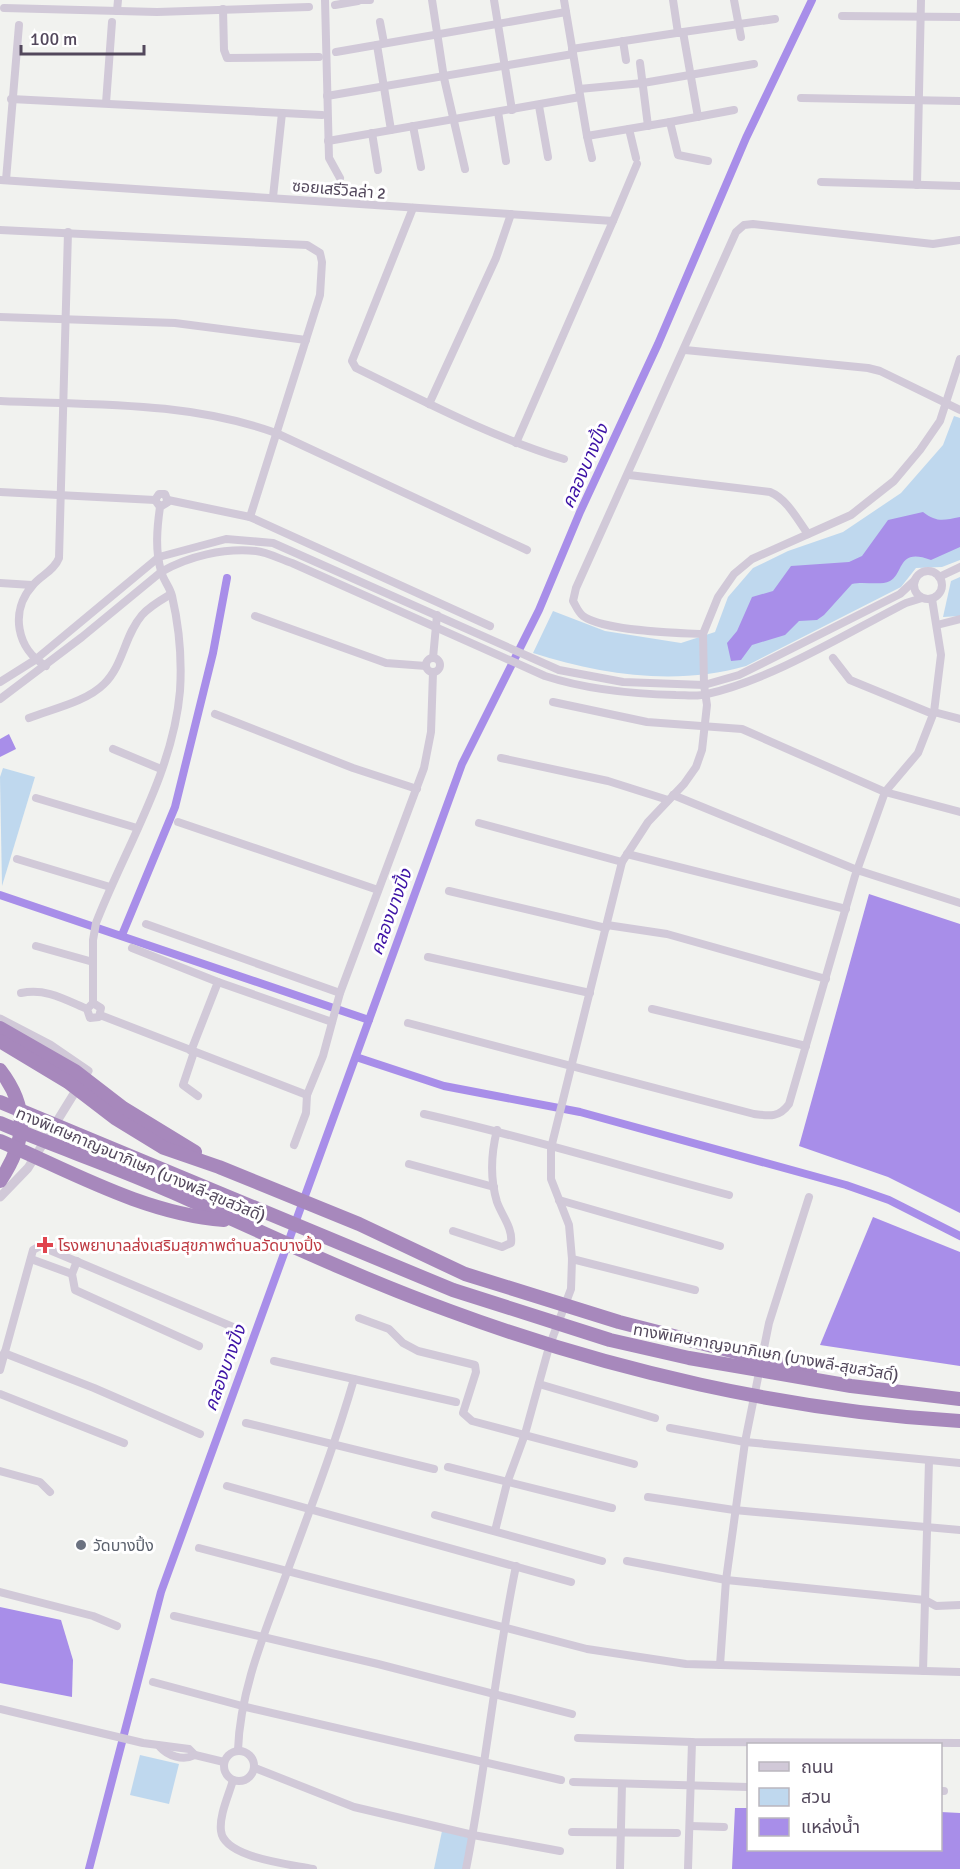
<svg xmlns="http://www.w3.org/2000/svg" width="960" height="1869" viewBox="0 0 960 1869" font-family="Signika,'Noto Sans Thai',sans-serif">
<rect width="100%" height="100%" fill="#f1f2ef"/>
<!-- green -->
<g fill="#bfd8ee">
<path d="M954,416l6,2v142l-18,7 -26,1 -15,19 -155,79c-69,20 -145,9 -213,-13l20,-42 52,20 76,12 34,-11 13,-35 25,-29 35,-17 55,-19 58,-39 42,-48z"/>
<path d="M960,577v39l-17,1 8,-36z"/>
<path d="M3,768l32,9 -33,109 -2,-109z"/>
<path d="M140,1755l39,9 -10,40 -39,-9z"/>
<path d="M442,1831l28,7 -7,31h-29z"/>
</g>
<!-- water -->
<g fill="#a88ee9">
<path d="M923,512c14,11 21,8 37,5v30l-29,13c-34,-13 -27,14 -41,21 -10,5 -26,0 -38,3l-28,31 -7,5 -18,1 -14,14 -33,10 -11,15 -10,1 -4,-18 10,-12 15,-34 21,-6 18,-25 58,-4 13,-6 26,-36z"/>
<path d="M9,734l7,15 -16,8v-18z"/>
<path d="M869,894l91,30v289l-72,-36 -89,-31z"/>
<path d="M873,1217l87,35v114l-140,-21z"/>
<path d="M0,1607l61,13 12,40 -1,37 -72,-14z"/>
<path d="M735,1808h13v42h192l1,-38 19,1v56h-228z"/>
</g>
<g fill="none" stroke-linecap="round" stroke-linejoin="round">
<!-- canal -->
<g stroke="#a88ee9" stroke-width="8">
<path d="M0,895l369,125"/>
<path d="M122,935l53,-128 38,-154 14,-75"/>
<path d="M356,1057l88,29 136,26 266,73 43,15 71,36"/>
<path d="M89,1869l72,-277 301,-828 77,-154 41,-98 78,-168 88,-206 66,-138"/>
</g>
<!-- minor -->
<g stroke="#d1c9d8" stroke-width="8">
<path d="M325,0l4,158 11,20"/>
<path d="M358,0h12"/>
<path d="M432,0l12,78 21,91"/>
<path d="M494,0l18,110"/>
<path d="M564,0l23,136 83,-14 8,33 30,6"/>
<path d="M673,0l5,33"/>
<path d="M734,0l7,37"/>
<path d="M335,5l23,-4"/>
<path d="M4,8l153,4 152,-5"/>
<path d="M223,9l1,41 3,8 92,-1"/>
<path d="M117,11l1,-11"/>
<path d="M842,16l118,1"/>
<path d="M380,22l4,21"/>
<path d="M683,32l92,-13"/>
<path d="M623,41l3,19"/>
<path d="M377,45l14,85"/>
<path d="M572,49l111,-17 15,85"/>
<path d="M336,52l230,-40"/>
<path d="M640,63l8,63"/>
<path d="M579,89l64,-6 111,-19"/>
<path d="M327,96l246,-42"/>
<path d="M801,98l159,3"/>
<path d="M11,99l311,16"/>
<path d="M106,103l6,-81"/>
<path d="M539,106l9,51"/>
<path d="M498,112l8,49"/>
<path d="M670,122l64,-12"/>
<path d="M413,126l8,41"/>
<path d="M629,129l7,29"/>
<path d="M372,133l6,37"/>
<path d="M587,136l5,22"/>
<path d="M328,141l252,-44"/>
<path d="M0,180l613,41 24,-57"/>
<path d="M6,180l13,-155"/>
<path d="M821,182l139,4"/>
<path d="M917,185l4,-185"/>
<path d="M273,197l9,-84"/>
<path d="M413,208l-61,153 4,7c68,33 135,69 208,91"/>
<path d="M0,230l307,15 13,8 2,9 -2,33 -70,222"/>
<path d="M0,317l175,6 131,17"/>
<path d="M685,350l183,18 12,3 80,39"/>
<path d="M0,401c93,4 187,0 276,32l251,117"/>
<path d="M429,404l67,-146 15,-44"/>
<path d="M516,443l97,-222"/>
<path d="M629,475l141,17c17,7 27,27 38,42"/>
<path d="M0,492l155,8"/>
<path d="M168,500l82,17 240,109"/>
<circle cx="928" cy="585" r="14"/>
<path d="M939,577l21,-10"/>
<path d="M0,583l32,2"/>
<path d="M255,616l131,47 40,3"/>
<path d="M937,625l23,-6"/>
<path d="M703,634c-27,-1 -99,-3 -120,-18 -5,-4 -7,-10 -10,-15l3,-13 160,-356 8,-7 9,-1 180,20 27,-4"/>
<circle cx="433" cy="665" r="7"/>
<path d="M433,658l4,-43"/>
<path d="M833,658l17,22 83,34"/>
<path d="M46,666c-29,-16 -37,-55 -13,-81 8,-10 21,-14 26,-27l9,-326"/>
<path d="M0,682l35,-22 124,-103 67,-18 47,4 286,127 64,12 81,3 35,-10 161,-81 15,-14"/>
<path d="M0,699l82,-62 79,-65c28,-16 62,-24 95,-21 11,1 24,8 36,12l253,113c43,14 86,18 131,19 10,0 22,2 31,-1 64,-14 140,-61 199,-91l16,-5"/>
<path d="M553,702l94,20 95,7 143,63 75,20"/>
<path d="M934,712l26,7"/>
<path d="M215,714l138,54 64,21"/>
<path d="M29,718c23,-9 57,-16 75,-34 20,-20 20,-48 38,-69 8,-9 19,-15 29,-21"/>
<path d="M113,749l48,20"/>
<path d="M501,758l107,23 60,19"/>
<path d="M673,795l184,75 103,33"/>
<path d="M36,798l101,30"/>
<path d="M178,822l200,68"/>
<path d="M479,823l143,39"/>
<path d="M627,854l219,55"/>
<path d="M17,859l93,28"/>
<path d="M449,891l157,37"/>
<path d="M146,924l194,69"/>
<path d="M607,925l60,9 159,45"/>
<path d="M36,946l57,16"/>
<path d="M132,948l86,34 114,40"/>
<path d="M428,957l162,36"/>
<path d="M21,993c25,-5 43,6 66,16l3,9 9,-1 2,-9 -8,-5 -6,6"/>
<path d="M93,1003v-63l3,-17c29,-75 77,-150 84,-232 2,-31 -1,-65 -8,-95 -2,-9 -9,-16 -11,-25 -6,-21 -4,-43 -1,-64l-5,-7 4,-6h6l3,8 -8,5"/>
<path d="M652,1009l154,37"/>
<path d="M100,1015l207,80"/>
<path d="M408,1023l346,91c15,2 25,4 35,-10l66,-228 30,-84 33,-39 16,-41 7,-57 -9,-56"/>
<path d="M191,1051l27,-69"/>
<path d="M194,1052l-11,33 15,11"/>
<path d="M424,1114c102,23 203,54 305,81"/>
<path d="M294,1145l12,-32 1,-18 16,-39 17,-63 84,-225 7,-36 2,-60"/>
<path d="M409,1164l85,23"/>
<path d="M559,1200l161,46"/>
<path d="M453,1231l49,16 9,-4c2,-15 -9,-27 -14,-41 -7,-23 -6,-48 0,-72"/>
<path d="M31,1259l41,15"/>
<path d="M572,1259l123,31"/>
<path d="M77,1261l-5,13 3,16 124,56"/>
<path d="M359,1318l30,11 14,14 15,8 57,14 1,7 -13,41 9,8 162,43"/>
<path d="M4,1353l90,35 106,46"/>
<path d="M274,1361l182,41"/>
<path d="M0,1370l33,-120 7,-4 193,81"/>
<path d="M539,1384l116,34"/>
<path d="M0,1394l124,49"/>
<path d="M246,1423l188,46"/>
<path d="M670,1428l75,14 215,21"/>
<path d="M448,1467l164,41"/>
<path d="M0,1471l40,11 10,10"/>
<path d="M227,1486l344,96"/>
<path d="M648,1497l86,13 226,20"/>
<path d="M435,1515l167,46"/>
<path d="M495,1531l12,-48 18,-49 24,-87 22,-58 1,-30 -3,-34 -18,-46v-31l71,-286 26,-40 36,-38 12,-17 6,-17 5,-45 -3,-20 -1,-51 15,-37 16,-23 18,-15 99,-44 43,-34 26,-31 20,-29 20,-62"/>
<path d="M199,1548l388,101 99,15 274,8"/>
<path d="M627,1561l99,19 199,20 11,6 24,-1"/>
<path d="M0,1592l93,24 24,10"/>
<path d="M174,1616l204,48 194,50"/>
<path d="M720,1665l6,-85 19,-138 24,-119 40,-126"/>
<path d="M923,1671l6,-210"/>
<path d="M153,1682l93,25 315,73"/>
<path d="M0,1709l143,34 46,6 6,6"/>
<path d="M578,1738l114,4 268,1"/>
<path d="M160,1747c8,9 23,14 35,8l29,7"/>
<path d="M238,1750c2,-58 25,-113 45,-167 25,-68 51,-135 71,-204"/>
<circle cx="239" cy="1766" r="15"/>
<path d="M255,1768l99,39 119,28 87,16"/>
<path d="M233,1780c-4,15 -14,35 -12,51 3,27 69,33 92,38"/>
<path d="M573,1782l175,5"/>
<path d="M940,1791h4"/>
<path d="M690,1826l34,1"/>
<path d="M572,1832l105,1"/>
<path d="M466,1869c20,-100 29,-202 50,-303"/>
<path d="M620,1869l2,-85"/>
<path d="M688,1869l4,-127"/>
</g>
<!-- tertiary -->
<path stroke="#d1c9d8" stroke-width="9" d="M0,1019l50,26 38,26 -60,97 -28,29"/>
<!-- motorway -->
<g stroke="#a788bc" stroke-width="14">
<path d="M0,1028l75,43 48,37 72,44"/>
<path d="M0,1041l68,41 47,36 49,30 55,19 140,57 106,50 154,48 191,49"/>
<path d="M0,1070c30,39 26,72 0,111"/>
<path d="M0,1102l453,188 157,50 79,18 162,28 109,13"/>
<path d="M0,1123c58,25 117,44 174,70 92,41 182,84 276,118 162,60 337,100 510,110"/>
<path d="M0,1141c72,31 145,73 224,79"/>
</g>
</g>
<!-- markers -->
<path fill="#e0444e" stroke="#fff" stroke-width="2" d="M42 1236h6v6h6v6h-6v6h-6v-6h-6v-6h6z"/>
<circle fill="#6b7280" stroke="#fff" stroke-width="2" cx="81" cy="1545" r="6"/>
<g text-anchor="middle" stroke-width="6" stroke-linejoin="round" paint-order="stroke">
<!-- street labels -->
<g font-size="16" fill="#53485c" stroke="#fff">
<text transform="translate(339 189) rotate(5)" y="6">ซอยเสรีวิลล่า 2</text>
<text transform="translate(141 1164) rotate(23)" y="6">ทางพิเศษกาญจนาภิเษก (บางพลี-สุขสวัสดิ์)</text>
<text transform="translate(766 1352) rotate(10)" y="6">ทางพิเศษกาญจนาภิเษก (บางพลี-สุขสวัสดิ์)</text>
</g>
<!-- health labels -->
<g font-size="16" fill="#be3a42" stroke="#fff" text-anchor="start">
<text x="58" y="1251">โรงพยาบาลส่งเสริมสุขภาพตำบลวัดบางปิ้ง</text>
</g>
<!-- worship labels -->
<g font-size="16" fill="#5b616d" stroke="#fff" text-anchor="start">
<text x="93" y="1551">วัดบางปิ้ง</text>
</g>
<!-- water labels -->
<g font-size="18" font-style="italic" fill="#3c11a5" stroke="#fff">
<text transform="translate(585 466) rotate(-66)" y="6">คลองบางปิ้ง</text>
<text transform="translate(391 912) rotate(-70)" y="6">คลองบางปิ้ง</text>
<text transform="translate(225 1368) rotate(-70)" y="6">คลองบางปิ้ง</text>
</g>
</g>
<!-- legend -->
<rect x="747" y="1743" width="195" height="108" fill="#ffffff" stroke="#bab6be" stroke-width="1.5"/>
<rect x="759" y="1762" width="30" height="9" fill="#d1c9d8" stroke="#bab6be" stroke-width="1.5"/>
<text x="801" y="1773" font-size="18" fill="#53485c">ถนน</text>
<rect x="759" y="1788" width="30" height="18" fill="#bfd8ee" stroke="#bab6be" stroke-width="1.5"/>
<text x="801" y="1803" font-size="18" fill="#53485c">สวน</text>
<rect x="759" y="1818" width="30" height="18" fill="#a88ee9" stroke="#bab6be" stroke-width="1.5"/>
<text x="801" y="1833" font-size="18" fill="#53485c">แหล่งน้ำ</text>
<!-- scale -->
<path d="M21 45v9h123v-9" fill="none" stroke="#53485c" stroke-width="3"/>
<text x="30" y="45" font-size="18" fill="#53485c" stroke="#ffffff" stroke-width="4.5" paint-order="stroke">100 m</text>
</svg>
